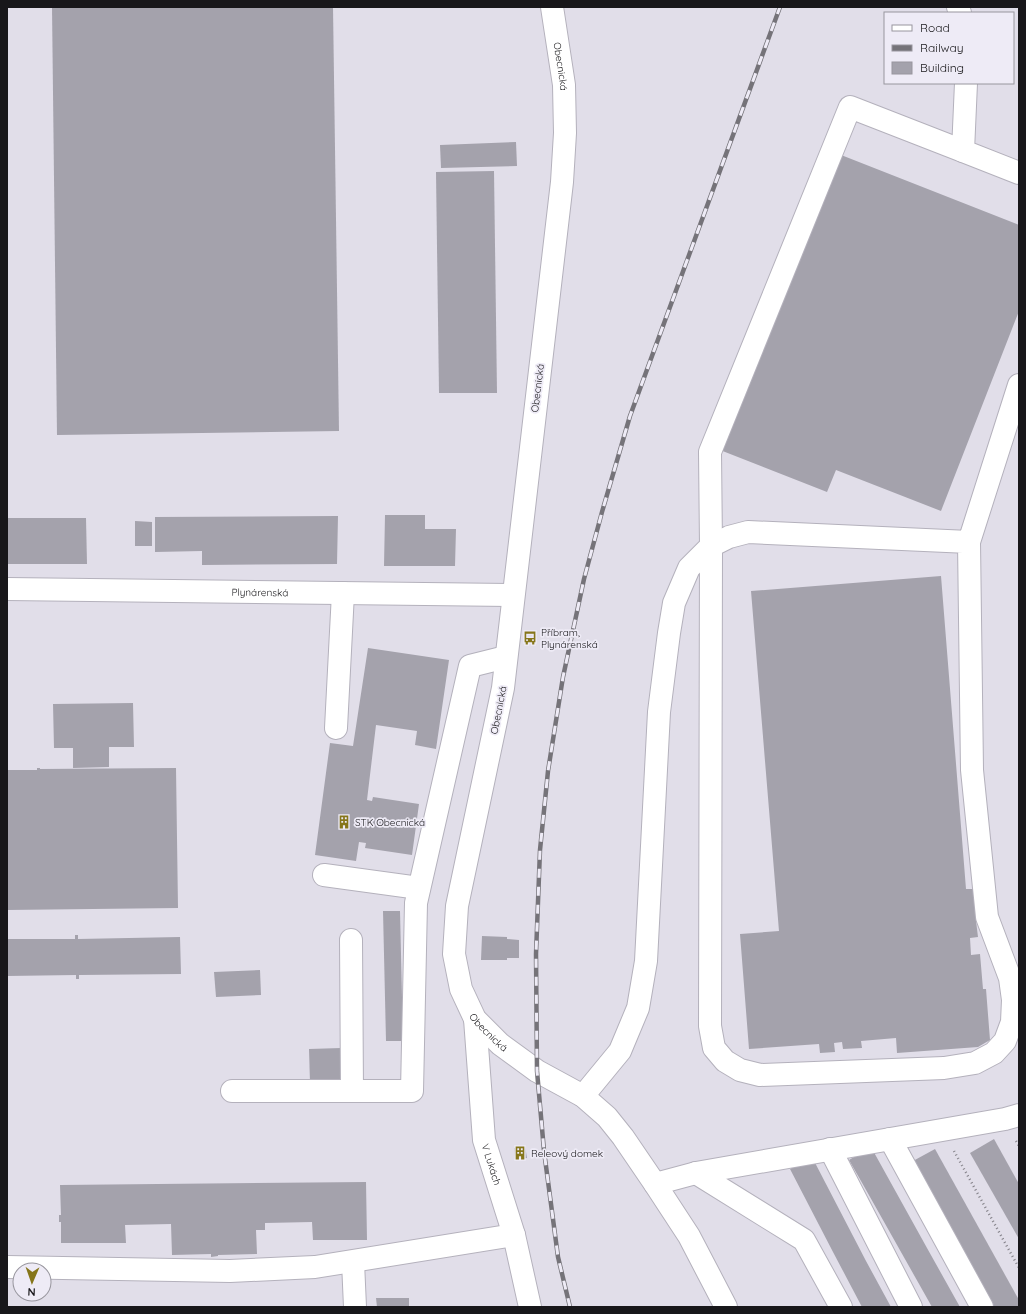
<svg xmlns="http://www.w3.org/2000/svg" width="1026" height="1314" viewBox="0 0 1026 1314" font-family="Quicksand,sans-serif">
<rect width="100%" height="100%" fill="#e1dee9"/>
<!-- building -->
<g fill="#a4a2ac">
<path d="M52,7h281l6,424 -282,4z"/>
<path d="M516,142l1,24 -76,2 -1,-23z"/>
<path d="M836,153l183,72v86l-78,200 -105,-41 -9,22 -107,-42z"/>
<path d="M494,171l3,222h-58l-3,-221z"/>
<path d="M385,515h40v14h31l-1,37h-71z"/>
<path d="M338,516l-1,48 -135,1v-14l-47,1v-35z"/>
<path d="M7,518h79l1,46h-80z"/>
<path d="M135,521l17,1v24h-17z"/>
<path d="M941,576l25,313h12l2,32h-4l2,16 -8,1 1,17 9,-1 3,35h3l4,51 -12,7 -81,6 -1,-15 -35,3 1,7 -19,1 -1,-7 -8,1 1,9 -15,1 -1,-9 -70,5 -9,-115 39,-3 -28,-340z"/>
<path d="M368,648l81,12 -13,89 -21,-4 2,-14 -41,-6 -9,75 5,1 1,-4 46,7 -7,51 -47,-7 1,-5 -7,-1 -3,19 -41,-6 15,-112 23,3z"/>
<path d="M133,703l1,44h-25v20l-36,1v-20h-19l-1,-44z"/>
<path d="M37,768h3v1l136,-1 2,140 -171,2v-140h30z"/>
<path d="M383,911h17l3,130h-17z"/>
<path d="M75,935h3v4l102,-2 1,37 -102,1v4h-3v-4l-69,1v-37h68z"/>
<path d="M482,936l25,1v2l12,1v18h-12v2h-26z"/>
<path d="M260,970l1,25 -45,2 -2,-25z"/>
<path d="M341,1048l1,34 -32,1 -1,-34z"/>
<path d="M994,1139l25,45v55l-49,-86z"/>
<path d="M525,1146l2,12 -12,2 -1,-12z"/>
<path d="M871,1147l56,101 33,59h-28l-71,-126 -12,-21z"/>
<path d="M935,1149l84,151v7h-25l-81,-146z"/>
<path d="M812,1157l54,104 25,46h-29l-29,-55 -43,-83z"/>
<path d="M366,1182l1,58h-54l-1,-18 -47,1v7h-9l1,24 -39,1v1l-7,1v-3l-39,1 -1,-31 -46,1 1,18h-65v-21h-2v-7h2l-1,-30z"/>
<path d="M376,1298h33v9h-32z"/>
</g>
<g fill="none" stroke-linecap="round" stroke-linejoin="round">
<!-- minor casing -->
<g stroke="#b4b1bc" stroke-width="24">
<g id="minor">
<path id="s1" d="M552,7l12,78 1,48 -3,49 -59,506 -46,218 -3,48 7,35 14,30 25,25 37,27 46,25 24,21 16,20 32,47 34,52 37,71"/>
<path d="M958,7l2,6"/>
<path d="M966,83l-3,68 56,22"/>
<path d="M969,542l-221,-10 -19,5 -18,9 -1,480 4,22 11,13 15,9 20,5 184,-7 31,-5 19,-10 11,-12 7,-19 1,-22 -3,-22 -23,-61 -15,-147 -3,-228 50,-157"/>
<path id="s2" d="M7,589l506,6"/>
<path d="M336,728l7,-135"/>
<path d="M324,875l95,13"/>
<path d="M351,940l1,151"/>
<path id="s3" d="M475,1019l9,121 30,95 16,72"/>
<path d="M232,1091h180l4,-188 54,-237 36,-9"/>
<path d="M583,1096l37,-45 18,-43 8,-47 13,-249 10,-79 5,-30 15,-35 22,-22 -1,-94 140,-345 113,44"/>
<path d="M890,1139l92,168"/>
<path d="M830,1149l81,158"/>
<path d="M696,1173l108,67 37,67"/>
<path d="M655,1184l41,-11 309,-54 14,-4"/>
<path d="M353,1262l2,45"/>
<path d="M7,1267l223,4 85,-4 199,-32"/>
</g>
</g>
<!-- path -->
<g stroke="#87858c" stroke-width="2.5" stroke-dasharray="1 3" stroke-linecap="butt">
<path d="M1016,1141l3,5"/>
<path d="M954,1151l65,117"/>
</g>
<!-- minor -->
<use href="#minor" stroke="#fff" stroke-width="22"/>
<!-- rail casing -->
<g stroke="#757379" stroke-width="4.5">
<path id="rail" d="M570,1307l-12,-50 -14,-106 -7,-80 -1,-117 4,-104 8,-79 15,-94 21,-98 18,-67 28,-96 150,-409"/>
</g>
<!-- rail -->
<use href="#rail" stroke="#eeebf6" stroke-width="3" stroke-dasharray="9" stroke-linecap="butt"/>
</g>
<!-- icons -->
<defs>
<g id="bus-bare" transform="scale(1.08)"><path d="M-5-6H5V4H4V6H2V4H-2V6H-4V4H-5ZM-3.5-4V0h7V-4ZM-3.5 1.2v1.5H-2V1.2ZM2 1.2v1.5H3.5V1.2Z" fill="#86761a" stroke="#eeebf6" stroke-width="2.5" paint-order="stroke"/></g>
<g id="building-bare" transform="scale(1.08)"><path d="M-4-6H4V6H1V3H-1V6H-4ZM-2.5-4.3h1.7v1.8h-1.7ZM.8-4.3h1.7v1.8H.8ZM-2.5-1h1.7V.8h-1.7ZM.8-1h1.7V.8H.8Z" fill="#86761a" stroke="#eeebf6" stroke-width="2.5" paint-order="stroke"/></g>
</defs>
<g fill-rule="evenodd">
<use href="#bus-bare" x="530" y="638"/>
<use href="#building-bare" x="344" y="822"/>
<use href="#building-bare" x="520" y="1153"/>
</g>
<g text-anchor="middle" stroke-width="3.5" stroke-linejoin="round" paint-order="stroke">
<!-- street labels -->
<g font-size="10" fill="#18171a" stroke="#eeebf6">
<text dy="4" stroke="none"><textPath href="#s1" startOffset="60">Obecnická</textPath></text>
<text transform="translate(537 388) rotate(-83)" y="4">Obecnická</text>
<text dy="4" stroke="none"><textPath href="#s2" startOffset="253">Plynárenská</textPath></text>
<text transform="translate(498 710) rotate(-79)" y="4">Obecnická</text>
<text dy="4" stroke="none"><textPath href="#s1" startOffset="1044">Obecnická</textPath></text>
<text dy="4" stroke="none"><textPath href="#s3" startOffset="147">V Lukách</textPath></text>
</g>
<!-- poi labels -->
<g font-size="10" fill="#18171a" stroke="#eeebf6" text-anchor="start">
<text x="541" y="636">Příbram,<tspan x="541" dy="12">Plynárenská</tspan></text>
<text x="355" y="826">STK Obecnická</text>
<text x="531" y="1157">Releový domek</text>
</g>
</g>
<!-- border -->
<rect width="1026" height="1314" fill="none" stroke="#18171a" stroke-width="16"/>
<!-- legend -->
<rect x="884" y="12" width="130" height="72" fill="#eeebf6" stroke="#98969e"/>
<rect x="892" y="25" width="20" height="6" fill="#ffffff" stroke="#98969e"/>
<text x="920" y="32" font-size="12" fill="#18171a">Road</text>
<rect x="892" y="45" width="20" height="6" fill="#757379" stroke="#98969e"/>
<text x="920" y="52" font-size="12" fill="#18171a">Railway</text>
<rect x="892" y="62" width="20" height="12" fill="#a4a2ac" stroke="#98969e"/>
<text x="920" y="72" font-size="12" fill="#18171a">Building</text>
<!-- north arrow -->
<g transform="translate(32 1282) rotate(182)"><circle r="19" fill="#eeebf6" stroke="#98969e"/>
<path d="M0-3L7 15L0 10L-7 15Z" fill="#86761a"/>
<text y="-6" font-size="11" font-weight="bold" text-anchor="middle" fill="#18171a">N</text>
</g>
</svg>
